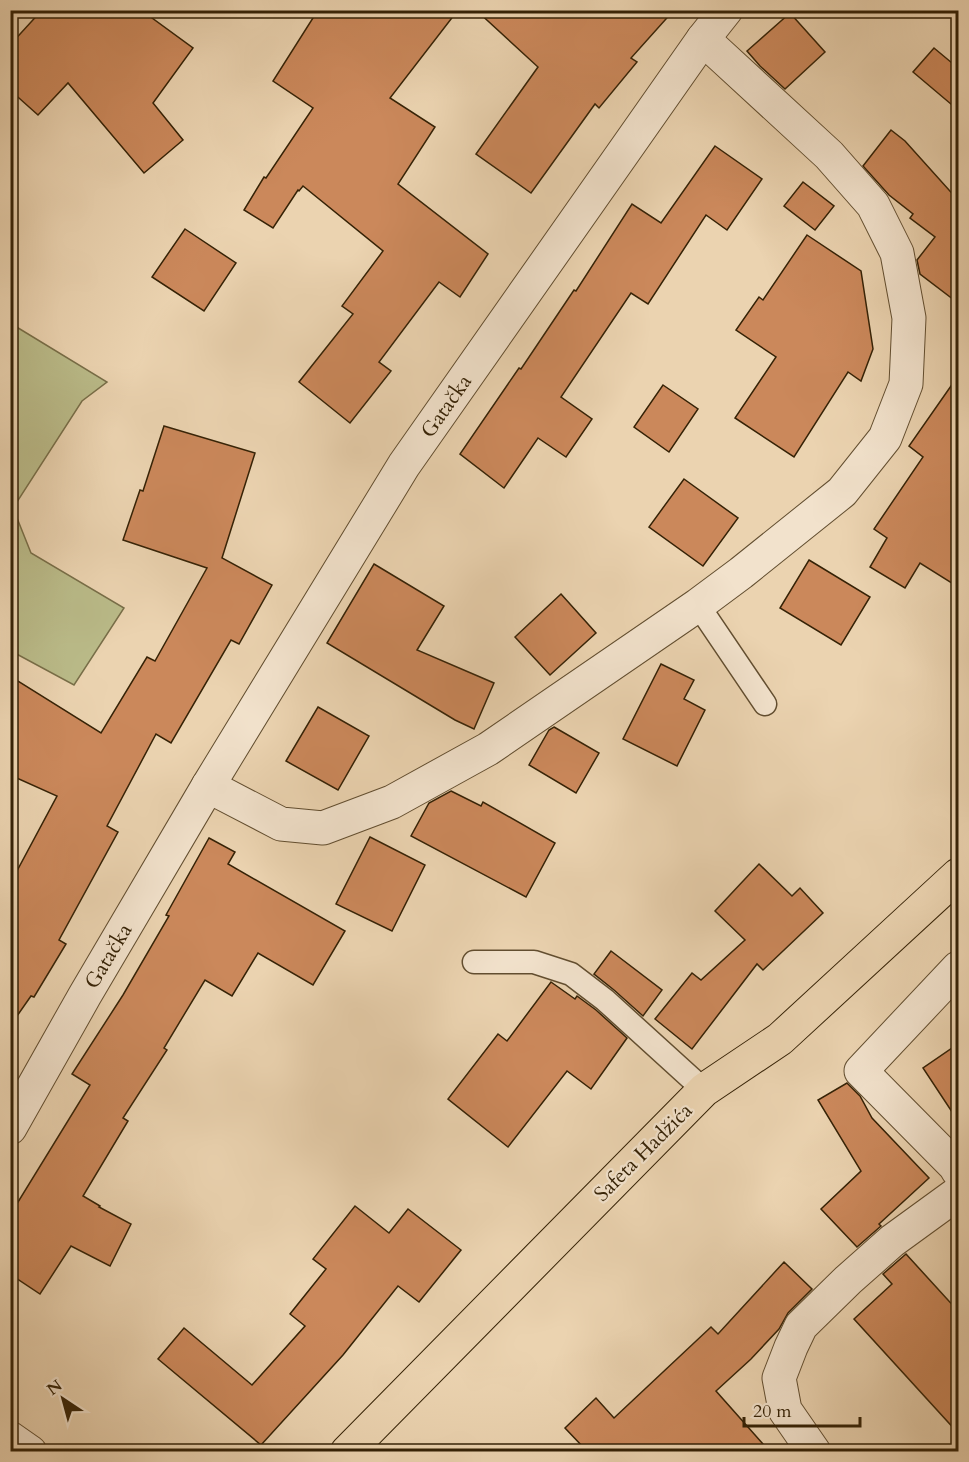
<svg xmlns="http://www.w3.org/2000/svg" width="969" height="1462" viewBox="0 0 969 1462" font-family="Cardo,serif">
<rect width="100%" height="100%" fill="#ebd3b0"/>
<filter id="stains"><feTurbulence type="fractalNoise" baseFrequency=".00333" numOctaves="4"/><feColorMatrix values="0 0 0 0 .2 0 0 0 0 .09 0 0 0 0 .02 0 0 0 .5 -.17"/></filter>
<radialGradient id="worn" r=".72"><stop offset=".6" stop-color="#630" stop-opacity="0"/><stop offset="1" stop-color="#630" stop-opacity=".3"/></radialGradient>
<!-- grass -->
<path fill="#babb89" stroke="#786e48" stroke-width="1.5" d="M10,323l97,59 -25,19 -69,107 18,45 93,55 -50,77 -63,-34z"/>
<!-- building -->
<g fill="#cb885b" stroke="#352206" stroke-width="1.5">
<path d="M42,10h99l52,38 -40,55 30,37 -39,33 -76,-90 -30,32 -28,-25v-45z"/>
<path d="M318,10h140l-68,88 45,29 -37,57 90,70 -28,43 -21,-15 -60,80 12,9 -41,52 -51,-41 54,-68 -11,-8 41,-55 -80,-65 -4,5 -1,-1 -25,38 -29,-18 20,-33 2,1 47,-70 -40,-27z"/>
<path d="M476,10h198l-43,48 6,4 -38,46 -4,-4 -64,89 -55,-39 62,-87z"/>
<path d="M790,13l35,39 -40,37 -25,-23 -13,-15z"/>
<path d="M934,48l24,20v42l-45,-38z"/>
<path d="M891,130l14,11 53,59v103l-38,-29 -3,-14 18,-23 -25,-19 3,-4 -24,-19 -26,-29z"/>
<path d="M715,146l47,33 -35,51 -21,-15 -58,89 -17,-11 -70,104 31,22 -26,38 -28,-19 -34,50 -44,-34 59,-86 2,1 53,-79 2,1 56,-87 29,19z"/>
<path d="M803,182l31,24 -19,24 -31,-24z"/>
<path d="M185,229l51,34 -32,48 -52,-34z"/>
<path d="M807,235l54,36 12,78 -12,32 -13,-9 -54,85 -59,-39 41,-61 -40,-27 23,-33 4,3z"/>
<path d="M958,376v211l-38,-24 -15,25 -35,-21 17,-29 -13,-9 49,-72 -14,-11z"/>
<path d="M663,385l35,24 -29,43 -35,-25z"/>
<path d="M164,426l91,27 -33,105 50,27 -33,59 -8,-4 -60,103 -15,-9 -49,92 11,6 -59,108 7,4 -32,53 -3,-1 -21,30v-142l47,-88 -47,-21v-99l91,57 46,-76 8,4 52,-93 -84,-28 17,-50 3,1z"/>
<path d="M684,479l54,39 -35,48 -54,-39z"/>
<path d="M809,560l61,37 -29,48 -61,-37z"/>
<path d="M374,564l70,42 -27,44 77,33 -20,46 -19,-9 -128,-77z"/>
<path d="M561,594l35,39 -46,42 -35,-38z"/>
<path d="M661,664l33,16 -10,19 21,11 -28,56 -54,-27z"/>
<path d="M318,707l51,29 -31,54 -52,-29z"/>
<path d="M554,727l45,26 -23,40 -47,-28 20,-35z"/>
<path d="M451,791l30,15 2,-4 72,41 -29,54 -115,-61 18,-33z"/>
<path d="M370,837l55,28 -33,66 -56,-27z"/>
<path d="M209,838l26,14 -7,12 117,67 -32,54 -55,-32 -26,43 -27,-16 -41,68 3,2 -44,68 5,3 -45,75 17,10 -1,1 32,17 -21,42 -39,-20 -31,48 -30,-20v-59l80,-130 -18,-11 51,-79 46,-79 -3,-1z"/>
<path d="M759,864l33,32 8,-8 23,25 -60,57 -6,-6 -65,85 -37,-30 37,-46 9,7 44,-40 -30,-29z"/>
<path d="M611,951l51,39 -19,26 -29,-26 -20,-16z"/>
<path d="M551,982l24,17 2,-3 19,14 31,28 -36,51 -24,-18 -59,76 -60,-48 50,-65 9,7z"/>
<path d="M958,1044v77l-35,-53z"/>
<path d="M847,1083l13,13 12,22 57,60 -50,46 2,2 -24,21 -36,-38 40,-38 -43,-71z"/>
<path d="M355,1206l34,27 19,-24 53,41 -42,52 -21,-16 -55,69 -82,90 -103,-86 26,-31 68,57 53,-59 -15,-12 36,-45 -13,-10z"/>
<path d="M906,1254l52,57v122l-104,-114 38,-35 -9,-10z"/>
<path d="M784,1262l28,27 -24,24 -9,16 -28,30 -35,32 54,61h-192l5,-5 -18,-19 31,-30 18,20 97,-91 7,7z"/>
</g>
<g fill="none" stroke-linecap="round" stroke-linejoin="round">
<!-- lane casing -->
<g stroke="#624e30" stroke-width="25">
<g id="lane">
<path d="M698,605l67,99"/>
<path d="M474,962h60l37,12 34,26 99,90"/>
</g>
</g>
<!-- street casing -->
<g stroke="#624e30" stroke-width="35">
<g id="street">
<path d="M208,786l73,38 42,4 69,-26 96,-53 210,-144 43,-32 101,-81 43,-54 21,-54 3,-66 -12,-65 -24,-48 -44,-50 -126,-116"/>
<path d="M958,968l-97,103 94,95 3,5"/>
<path d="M10,1128l75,-133 123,-209 196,-321 299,-426 23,-29"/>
<path d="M10,1438l20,14"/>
<path d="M814,1452l-29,-42 -6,-32 12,-31 10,-21 47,-46 44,-39 66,-48"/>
</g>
</g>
<!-- primary casing -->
<g stroke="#352206" stroke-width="35">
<path id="primary" d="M347,1452l357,-362 76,-51 178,-164"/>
</g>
<!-- lane -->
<use href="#lane" stroke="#f2e2cc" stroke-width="22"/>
<!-- street -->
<use href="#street" stroke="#f2e2cc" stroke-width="33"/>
<!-- primary -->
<use href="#primary" stroke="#ebd3b0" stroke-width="33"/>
</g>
<g text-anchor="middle" stroke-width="4.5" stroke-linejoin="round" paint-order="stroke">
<!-- street labels -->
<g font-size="21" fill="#352206" stroke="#f2e2cc">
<text transform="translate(446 406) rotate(-55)" y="7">Gatačka</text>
<text transform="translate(108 956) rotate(-59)" y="7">Gatačka</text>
<text transform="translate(643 1152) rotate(-45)" y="7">Safeta Hadžića</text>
</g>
</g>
<!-- margin -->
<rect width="969" height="1462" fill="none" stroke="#ebd3b0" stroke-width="36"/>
<rect x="12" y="12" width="945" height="1438" fill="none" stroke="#352206" stroke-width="3"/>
<rect x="18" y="18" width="933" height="1426" fill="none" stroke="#352206" stroke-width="1.5"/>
<!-- north arrow -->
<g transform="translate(63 1399) rotate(324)" stroke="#f2e2cc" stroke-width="4.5" paint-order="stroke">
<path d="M0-4.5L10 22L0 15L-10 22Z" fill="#352206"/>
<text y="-9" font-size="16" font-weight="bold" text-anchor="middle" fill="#352206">N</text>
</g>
<!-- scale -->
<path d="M744 1417v9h116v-9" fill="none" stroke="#352206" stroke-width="3"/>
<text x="753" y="1417" font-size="18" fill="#352206" stroke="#f2e2cc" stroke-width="4.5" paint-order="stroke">20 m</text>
<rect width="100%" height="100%" filter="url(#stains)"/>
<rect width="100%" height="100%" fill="url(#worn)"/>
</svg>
